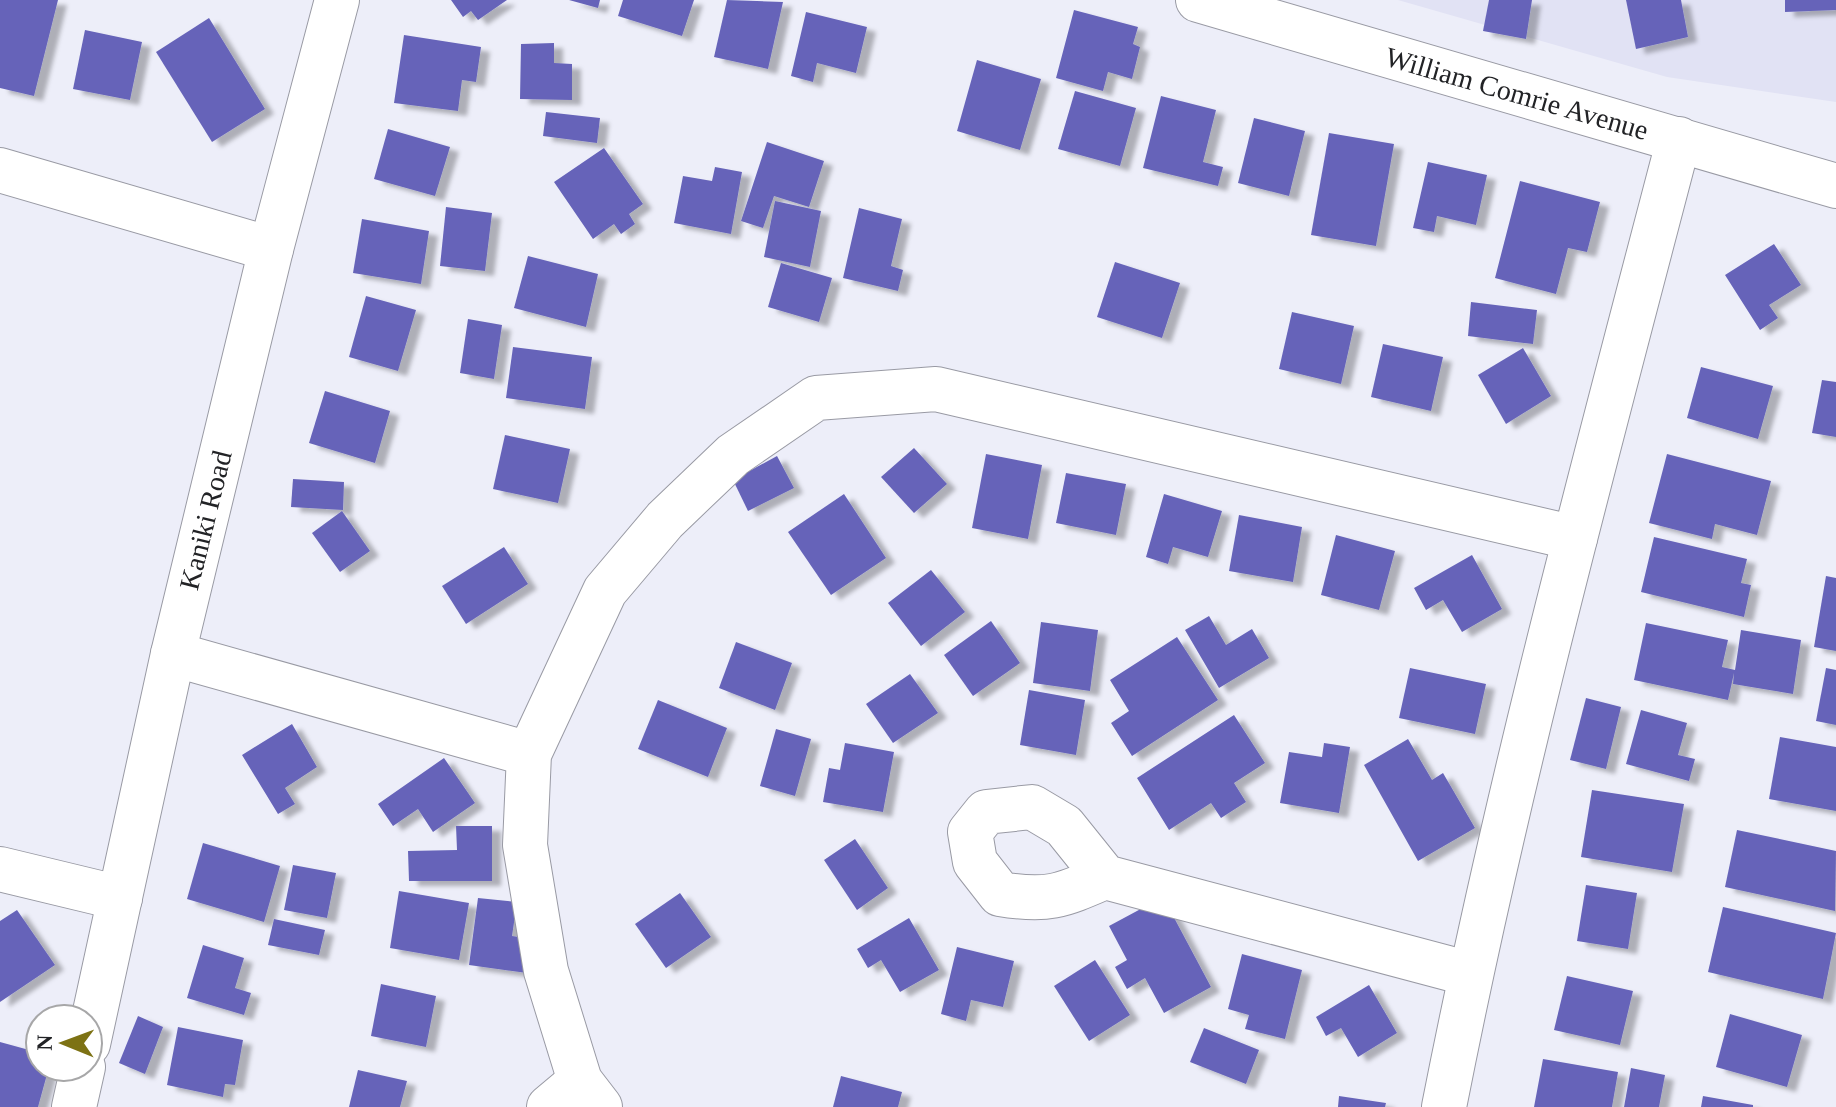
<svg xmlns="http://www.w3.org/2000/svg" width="1836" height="1107" viewBox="0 0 1836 1107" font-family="Georgia,serif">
<defs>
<filter id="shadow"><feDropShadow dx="9" dy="5" stdDeviation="2" flood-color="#0004"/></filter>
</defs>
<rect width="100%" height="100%" fill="#edeef9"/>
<!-- built -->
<path fill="#e1e2f4" d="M1398,0h438v102l-169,-25z"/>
<!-- building -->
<g fill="#6664b9" filter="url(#shadow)">
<path d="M0,0h58l-24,96 -34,-8z"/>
<path d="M451,0h56l-29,20 -7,-9 -8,6z"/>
<path d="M569,0h31l-2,8z"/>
<path d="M623,0h71l-12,36 -64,-20z"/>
<path d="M727,0l56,2 -15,67 -54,-12z"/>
<path d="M1489,0h43l-6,39 -43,-8z"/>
<path d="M1626,0h55l7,37 -52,12z"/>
<path d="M1785,0h51v10l-51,2z"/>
<path d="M1074,10l64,17 -5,17 7,3 -8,32 -24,-7 -5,19 -47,-13z"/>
<path d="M806,12l61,15 -11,46 -39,-10 -4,19 -22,-6z"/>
<path d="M209,18l56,91 -53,33 -56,-90z"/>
<path d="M85,30l57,12 -12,58 -57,-11z"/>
<path d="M404,35l77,12 -5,35 -14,-2 -4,31 -64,-8z"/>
<path d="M554,43v20l18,1v36l-52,-1 1,-55z"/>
<path d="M977,60l64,19 -21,71 -63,-19z"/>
<path d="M1075,91l61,17 -16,58 -62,-17z"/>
<path d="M1161,96l55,14 -13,52 20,5 -5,19 -75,-18z"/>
<path d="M546,112l54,6 -3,25 -54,-7z"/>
<path d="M1254,118l51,13 -16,65 -51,-13z"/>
<path d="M388,129l62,18 -15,49 -61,-17z"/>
<path d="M1329,133l65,11 -18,102 -65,-11z"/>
<path d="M767,142l57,19 -15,46 -35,-11 -11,32 -22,-7z"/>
<path d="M604,148l39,56 -14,10 6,10 -14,10 -7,-10 -21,15 -39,-57z"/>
<path d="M1428,162l59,13 -11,50 -39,-9 -3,16 -21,-4z"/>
<path d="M715,167l27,5 -11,62 -57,-11 9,-47 29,5z"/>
<path d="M1520,181l80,21 -13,50 -19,-4 -12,46 -61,-16z"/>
<path d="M775,201l46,10 -11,56 -46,-10z"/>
<path d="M446,207l46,6 -7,58 -45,-5z"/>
<path d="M859,208l43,11 -11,47 12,4 -5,21 -55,-13z"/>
<path d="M362,219l67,12 -8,53 -68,-11z"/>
<path d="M1774,244l27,41 -32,20 9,13 -18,12 -35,-55z"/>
<path d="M528,256l70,18 -12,53 -72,-19z"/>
<path d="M1115,262l65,21 -18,55 -65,-21z"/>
<path d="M781,263l51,15 -13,44 -51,-15z"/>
<path d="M366,296l50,14 -18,61 -49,-14z"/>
<path d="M1471,302l66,8 -4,34 -65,-8z"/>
<path d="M1292,312l62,14 -13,58 -62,-15z"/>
<path d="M468,319l34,6 -8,54 -34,-6z"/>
<path d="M1383,344l60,13 -12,54 -60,-14z"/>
<path d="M513,347l79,10 -7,52 -79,-11z"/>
<path d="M1523,348l28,48 -45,28 -28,-49z"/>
<path d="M1701,367l72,19 -15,53 -71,-21z"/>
<path d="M1822,380l14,2v55l-24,-4z"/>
<path d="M325,391l65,20 -15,52 -66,-20z"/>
<path d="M505,435l65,14 -12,54 -65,-14z"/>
<path d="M914,448l33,36 -33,29 -33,-36z"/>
<path d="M986,454l56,11 -14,74 -56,-11z"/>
<path d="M1667,454l104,27 -14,54 -42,-11 -3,15 -63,-16z"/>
<path d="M777,456l17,32 -46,23 -15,-31z"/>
<path d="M1066,473l60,11 -10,51 -60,-12z"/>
<path d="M293,479l51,3 -1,28 -52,-3z"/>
<path d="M844,494l42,64 -55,37 -43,-63z"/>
<path d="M1164,494l58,17 -14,46 -35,-10 -5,17 -22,-7z"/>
<path d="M342,511l28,40 -30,21 -28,-39z"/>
<path d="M1239,515l63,12 -9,55 -64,-11z"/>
<path d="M1336,535l59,16 -16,59 -58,-15z"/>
<path d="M1654,537l93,22 -6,24 10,2 -7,32 -103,-25z"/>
<path d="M504,547l24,37 -62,40 -24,-38z"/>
<path d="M1472,555l30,54 -40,23 -19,-32 -17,10 -12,-22z"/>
<path d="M931,570l34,42 -44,34 -33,-43z"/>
<path d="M1826,576l10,2v73l-22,-4z"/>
<path d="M1209,616l17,29 26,-16 17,29 -50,30 -34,-58z"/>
<path d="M991,621l29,42 -47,33 -29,-41z"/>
<path d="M1041,622l57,8 -8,61 -57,-8z"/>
<path d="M1646,623l82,17 -6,27 13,3 6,-40 60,10 -8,54 -60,-10 1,-11 -6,27 -94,-20z"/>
<path d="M1177,637l41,63 -86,56 -21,-33 18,-12 -19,-31z"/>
<path d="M736,642l56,21 -17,47 -56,-22z"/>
<path d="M1410,668l76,16 -11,50 -76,-16z"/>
<path d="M1826,668l10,2v55l-20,-4z"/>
<path d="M910,674l28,39 -45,30 -27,-39z"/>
<path d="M1029,690l56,10 -9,55 -56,-10z"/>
<path d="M1586,698l35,9 -15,62 -36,-9z"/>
<path d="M658,700l69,28 -19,49 -70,-28z"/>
<path d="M1641,710l46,13 -9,32 17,4 -6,22 -63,-17z"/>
<path d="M1234,715l31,48 -31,20 12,19 -25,16 -10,-15 -42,27 -32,-52z"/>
<path d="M292,724l25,43 -32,21 10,16 -17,10 -36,-59z"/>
<path d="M776,729l35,10 -16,57 -35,-10z"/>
<path d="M1780,737l56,10v64l-67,-12z"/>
<path d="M1408,739l24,41 11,-7 32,55 -57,33 -54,-96z"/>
<path d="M845,743l49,9 -11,60 -60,-10 6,-34 11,2z"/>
<path d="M1324,743l26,4 -11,66 -59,-10 9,-51 33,5z"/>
<path d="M444,758l31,45 -42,29 -15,-23 -25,17 -15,-22z"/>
<path d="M1592,790l92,14 -12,68 -91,-15z"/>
<path d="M456,826h36v55h-83l-1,-30 49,-1z"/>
<path d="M1737,830l99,21 -1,60 -110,-24z"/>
<path d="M855,839l33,49 -31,22 -33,-50z"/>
<path d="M203,843l77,23 -16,56 -77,-23z"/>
<path d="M293,865l43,8 -9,45 -43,-8z"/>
<path d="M1586,885l51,8 -9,56 -51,-8z"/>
<path d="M399,891l70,12 -10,57 -69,-12z"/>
<path d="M680,893l31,44 -45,31 -31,-44z"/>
<path d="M1163,897l48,90 -47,26 -19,-35 -18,11 -12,-22 12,-7 -18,-34z"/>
<path d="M478,898l39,4 -5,34 19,3 -4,34 -58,-8z"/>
<path d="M1723,907l113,26 -13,66 -115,-27z"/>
<path d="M17,910l38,55 -55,37v-81z"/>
<path d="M909,918l30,52 -39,22 -19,-32 -13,8 -11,-19z"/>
<path d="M274,919l51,11 -6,25 -51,-10z"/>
<path d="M203,945l41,13 -9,30 16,5 -7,22 -57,-17z"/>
<path d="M957,947l57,14 -11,46 -32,-7 -5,21 -25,-7z"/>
<path d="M1242,954l60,16 -17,69 -40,-10 4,-14 -21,-6z"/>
<path d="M1095,960l35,55 -41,26 -35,-55z"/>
<path d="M1567,976l66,15 -13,54 -66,-15z"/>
<path d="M381,984l55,12 -10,51 -55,-11z"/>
<path d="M1369,985l28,48 -39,24 -17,-29 -15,8 -10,-19z"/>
<path d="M1730,1014l72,21 -15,52 -71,-20z"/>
<path d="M138,1016l25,11 -18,47 -26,-11z"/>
<path d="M178,1027l65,13 -8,45 -10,-1 -2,13 -56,-12z"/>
<path d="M1204,1028l55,22 -13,34 -56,-22z"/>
<path d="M0,1042l40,11v14h9l-11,40h-38z"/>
<path d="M1543,1059l75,13 -6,35h-78z"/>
<path d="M1631,1068l34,7 -6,32h-35z"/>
<path d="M358,1070l49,11 -7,26h-51z"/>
<path d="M841,1076l61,16 -4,15h-65z"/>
<path d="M1339,1096l47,7 -1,4h-47z"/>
<path d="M1703,1096l50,9v2h-52z"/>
</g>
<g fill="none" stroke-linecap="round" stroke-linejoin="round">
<!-- minor casing -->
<g stroke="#999aa4" stroke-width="46">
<g id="minor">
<path d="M1198,0l638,186"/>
<path d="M0,170l271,79"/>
<path d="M173,654l356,100"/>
<path d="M0,869l120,29"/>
<path d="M1105,877c-44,19 -57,25 -105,17l-25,-32 -5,-30 16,-20 46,-5 32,19 41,51 365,97"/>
<path d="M88,1044l85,-390 98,-405 66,-249"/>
<path d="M74,1107l9,-40"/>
<path d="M549,1107l31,-26"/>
<path d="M600,1107l-20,-26 -34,-110 -21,-126 4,-91 76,-163 60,-71 68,-65 83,-57 120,-9 639,149"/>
<path d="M1444,1107c64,-326 151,-647 235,-968"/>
</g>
</g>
<!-- minor -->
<use href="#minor" stroke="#fff" stroke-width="44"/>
</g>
<g text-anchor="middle" stroke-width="7" stroke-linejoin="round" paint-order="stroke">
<!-- street labels -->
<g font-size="28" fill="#222326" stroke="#fff">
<text transform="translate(1517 93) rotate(16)" y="10">William Comrie Avenue</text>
<text transform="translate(205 520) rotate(-76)" y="10">Kaniki Road</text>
</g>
</g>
<!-- north arrow -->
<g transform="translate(64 1043) rotate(271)"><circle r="38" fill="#ffffff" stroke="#a7a7a8" stroke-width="2"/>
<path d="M0-6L14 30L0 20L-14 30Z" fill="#7d7214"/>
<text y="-12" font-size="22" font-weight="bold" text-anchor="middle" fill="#222326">N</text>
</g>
</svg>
